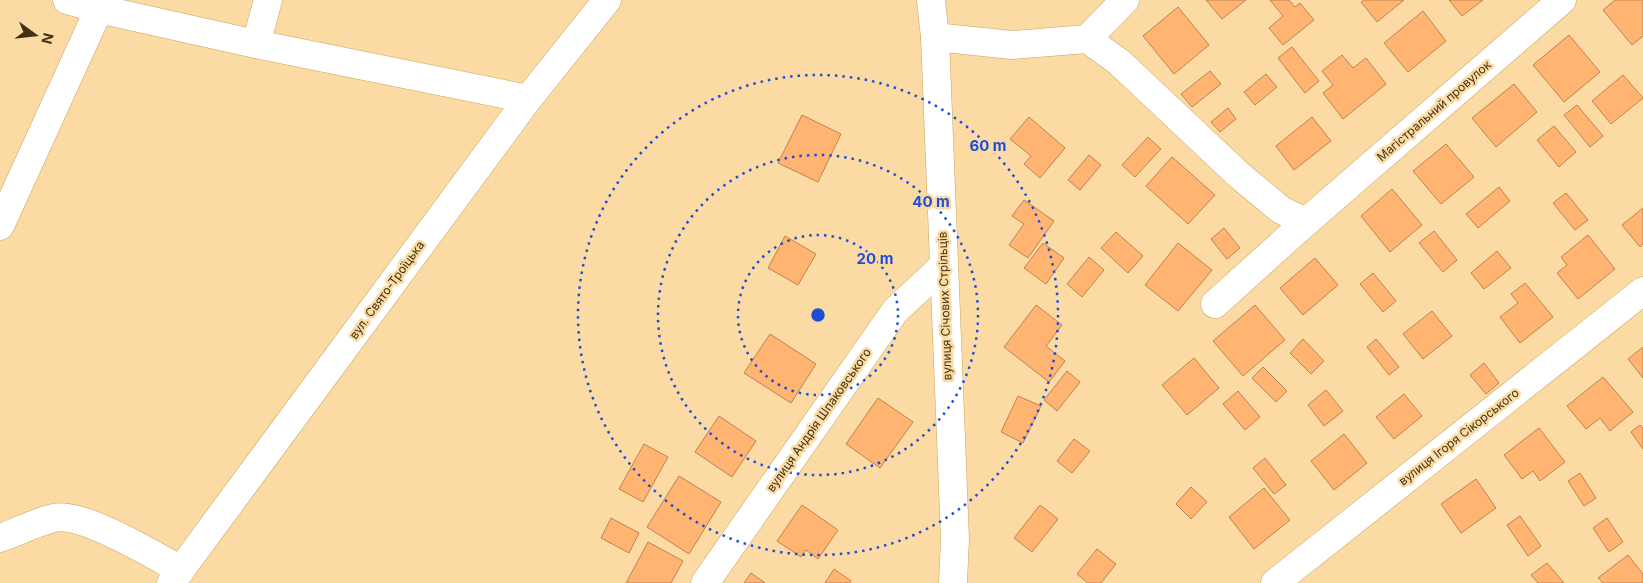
<svg xmlns="http://www.w3.org/2000/svg" width="1643" height="583" viewBox="0 0 1643 583" font-family="Inter,sans-serif">
<rect width="100%" height="100%" fill="#fbdba3"/>
<!-- building -->
<g fill="#ffb472" stroke="#be834f">
<path d="M1206,0h40l-24,19z"/>
<path d="M1270,0h19l6,7 5,-4 14,17 -31,25 -14,-17 14,-12z"/>
<path d="M1364,0h40l-27,22 -16,-20z"/>
<path d="M1449,0h34l-21,16z"/>
<path d="M1615,0h28v36l-11,9 -29,-35z"/>
<path d="M1178,7l31,38 -35,29 -31,-38z"/>
<path d="M1423,11l23,30 -38,31 -24,-29z"/>
<path d="M1569,35l31,37 -36,30 -31,-37z"/>
<path d="M1292,47l27,34 -14,12 -27,-35z"/>
<path d="M1342,55l11,13 13,-10 20,26 -43,35 -20,-26 10,-8 -11,-14z"/>
<path d="M1210,71l11,13 -29,23 -11,-13z"/>
<path d="M1266,74l11,13 -22,18 -11,-13z"/>
<path d="M1623,75l20,23 -32,26 -19,-23z"/>
<path d="M1514,84l23,28 -41,35 -24,-29z"/>
<path d="M1577,105l26,31 -13,11 -26,-32z"/>
<path d="M1228,108l8,11 -16,13 -9,-10z"/>
<path d="M802,115l39,19 -23,48 -40,-19z"/>
<path d="M1029,117l36,31 -25,30 -16,-14 7,-8 -21,-17z"/>
<path d="M1312,117l19,24 -37,29 -18,-24z"/>
<path d="M1554,126l22,26 -17,15 -22,-27z"/>
<path d="M1148,137l13,12 -26,28 -13,-12z"/>
<path d="M1446,144l28,33 -33,27 -28,-33z"/>
<path d="M1089,155l12,10 -21,25 -12,-10z"/>
<path d="M1172,157l43,38 -27,29 -42,-38z"/>
<path d="M1499,187l11,14 -32,27 -12,-14z"/>
<path d="M1392,189l30,36 -32,27 -29,-36z"/>
<path d="M1566,193l22,27 -13,10 -22,-27z"/>
<path d="M1024,200l30,21 -26,37 -19,-13 15,-21 -12,-8z"/>
<path d="M1643,208v36l-3,3 -18,-22z"/>
<path d="M1224,228l16,20 -13,11 -16,-20z"/>
<path d="M1434,231l23,29 -14,12 -24,-29z"/>
<path d="M1116,232l27,24 -15,17 -27,-25z"/>
<path d="M1588,235l27,34 -37,30 -21,-26 10,-8 -6,-8z"/>
<path d="M785,236l31,18 -18,31 -30,-17z"/>
<path d="M1043,243l21,15 -18,26 -22,-16z"/>
<path d="M1178,243l34,27 -34,41 -33,-26z"/>
<path d="M1497,251l14,17 -27,21 -13,-16z"/>
<path d="M1089,257l15,13 -22,27 -15,-13z"/>
<path d="M1315,258l23,27 -35,30 -23,-27z"/>
<path d="M1373,273l23,28 -13,11 -23,-28z"/>
<path d="M1525,283l28,34 -33,26 -20,-26 18,-14 -7,-9z"/>
<path d="M1036,305l26,20 -16,21 19,15 -16,21 -45,-35z"/>
<path d="M1255,305l30,35 -42,36 -30,-35z"/>
<path d="M1432,311l20,25 -29,23 -20,-25z"/>
<path d="M770,334l46,30 -25,39 -47,-30z"/>
<path d="M1303,339l21,22 -13,13 -21,-21z"/>
<path d="M1376,339l23,28 -10,8 -22,-28z"/>
<path d="M1643,347v31l-15,-19z"/>
<path d="M1194,358l25,30 -32,27 -25,-30z"/>
<path d="M1484,363l15,20 -13,11 -16,-19z"/>
<path d="M1263,367l24,24 -11,11 -24,-24z"/>
<path d="M1067,371l13,11 -23,29 -13,-11z"/>
<path d="M1603,377l30,35 -23,19 -10,-13 -14,11 -19,-23z"/>
<path d="M1326,390l17,21 -19,15 -16,-21z"/>
<path d="M1238,391l22,26 -15,13 -22,-26z"/>
<path d="M1404,394l18,22 -28,23 -18,-22z"/>
<path d="M1018,396l23,10 -18,37 -22,-11z"/>
<path d="M878,398l35,24 -33,46 -34,-24z"/>
<path d="M719,416l37,25 -24,36 -37,-25z"/>
<path d="M1640,425l3,3v21l-12,-17z"/>
<path d="M1539,428l26,34 -25,19 -7,-10 -11,8 -18,-24z"/>
<path d="M1344,434l23,29 -33,27 -23,-29z"/>
<path d="M1074,439l16,12 -18,22 -15,-12z"/>
<path d="M644,444l24,13 -25,45 -24,-13z"/>
<path d="M1265,458l21,27 -12,9 -21,-26z"/>
<path d="M1580,473l16,25 -12,8 -16,-25z"/>
<path d="M679,476l42,26 -32,52 -42,-27z"/>
<path d="M1476,479l20,29 -35,25 -20,-29z"/>
<path d="M1191,487l16,15 -16,17 -15,-15z"/>
<path d="M1264,488l26,32 -36,29 -25,-32z"/>
<path d="M802,505l36,25 -20,29 -12,-9 -5,7 -24,-16z"/>
<path d="M1040,505l18,14 -26,33 -18,-14z"/>
<path d="M1520,516l21,30 -13,10 -21,-31z"/>
<path d="M611,518l28,15 -10,20 -28,-15z"/>
<path d="M1607,518l16,24 -14,10 -16,-24z"/>
<path d="M648,542l35,19 -12,22h-45z"/>
<path d="M1097,549l19,15 -15,19h-13l-11,-9z"/>
<path d="M1628,555l15,19v9h-40l-5,-5z"/>
<path d="M1547,563l17,20h-26l-7,-8z"/>
<path d="M834,569l17,12 -1,2h-25z"/>
<path d="M751,573l14,10h-21z"/>
</g>
<g fill="none" stroke-linecap="round" stroke-linejoin="round">
<!-- minor casing -->
<g stroke="#caa45d" stroke-width="29">
<g id="minor">
<path d="M67,0l32,9 157,35 272,55"/>
<path d="M931,0l4,37 20,502 -2,44"/>
<path d="M935,37l77,8 75,-6 38,-39"/>
<path d="M1087,39l32,23 120,113 42,35 25,12"/>
<path d="M256,44l12,-44"/>
<path d="M0,226l99,-217"/>
<path d="M1215,304l91,-82 256,-222"/>
<path d="M0,538c18,-6 36,-16 54,-20 28,-7 101,38 127,52"/>
<path d="M171,583l357,-484 79,-99"/>
<path d="M705,583l190,-272 48,-45"/>
<path d="M1275,583l368,-292"/>
</g>
</g>
<!-- minor -->
<use href="#minor" stroke="#fff" stroke-width="28"/>
</g>
<!-- distance rings -->
<g fill="none" stroke="#1d4ed8" stroke-width="2.5" stroke-dasharray="2.5 5">
<circle cx="818" cy="315" r="80"/>
<circle cx="818" cy="315" r="160"/>
<circle cx="818" cy="315" r="240"/>
</g>
<g text-anchor="middle" stroke-width="5" stroke-linejoin="round" paint-order="stroke">
<!-- street labels -->
<g font-size="12" fill="#423214" stroke="#fbdba3">
<text transform="translate(1434 111) rotate(-41)" y="4">Магістральний провулок</text>
<text transform="translate(387 290) rotate(-54)" y="4">вул. Свято-Троїцька</text>
<text transform="translate(945 306) rotate(-92)" y="4">вулиця Січових Стрільців</text>
<text transform="translate(819 420) rotate(-55)" y="4">вулиця Андрія Шпаковського</text>
<text transform="translate(1459 437) rotate(-38)" y="4">вулиця Ігоря Сікорського</text>
</g>
</g>
<circle cx="818" cy="315" r="8" fill="#1d4ed8" stroke="#fbdba3" stroke-width="2.5"/>
<g font-size="15" text-anchor="middle" font-weight="bold" fill="#1d4ed8" stroke="#fbdba3" stroke-width="5" stroke-linejoin="round" paint-order="stroke">
<text x="988" y="151">60 m</text>
<text x="931" y="207">40 m</text>
<text x="875" y="264">20 m</text>
</g>
<!-- north arrow -->
<g transform="translate(35 35) rotate(105)" stroke="#fbdba3" stroke-width="4" paint-order="stroke">
<path d="M0-4L9 19L0 12L-9 19Z" fill="#423214"/>
<text y="-8" font-size="14" font-weight="bold" text-anchor="middle" fill="#423214">N</text>
</g>
</svg>
